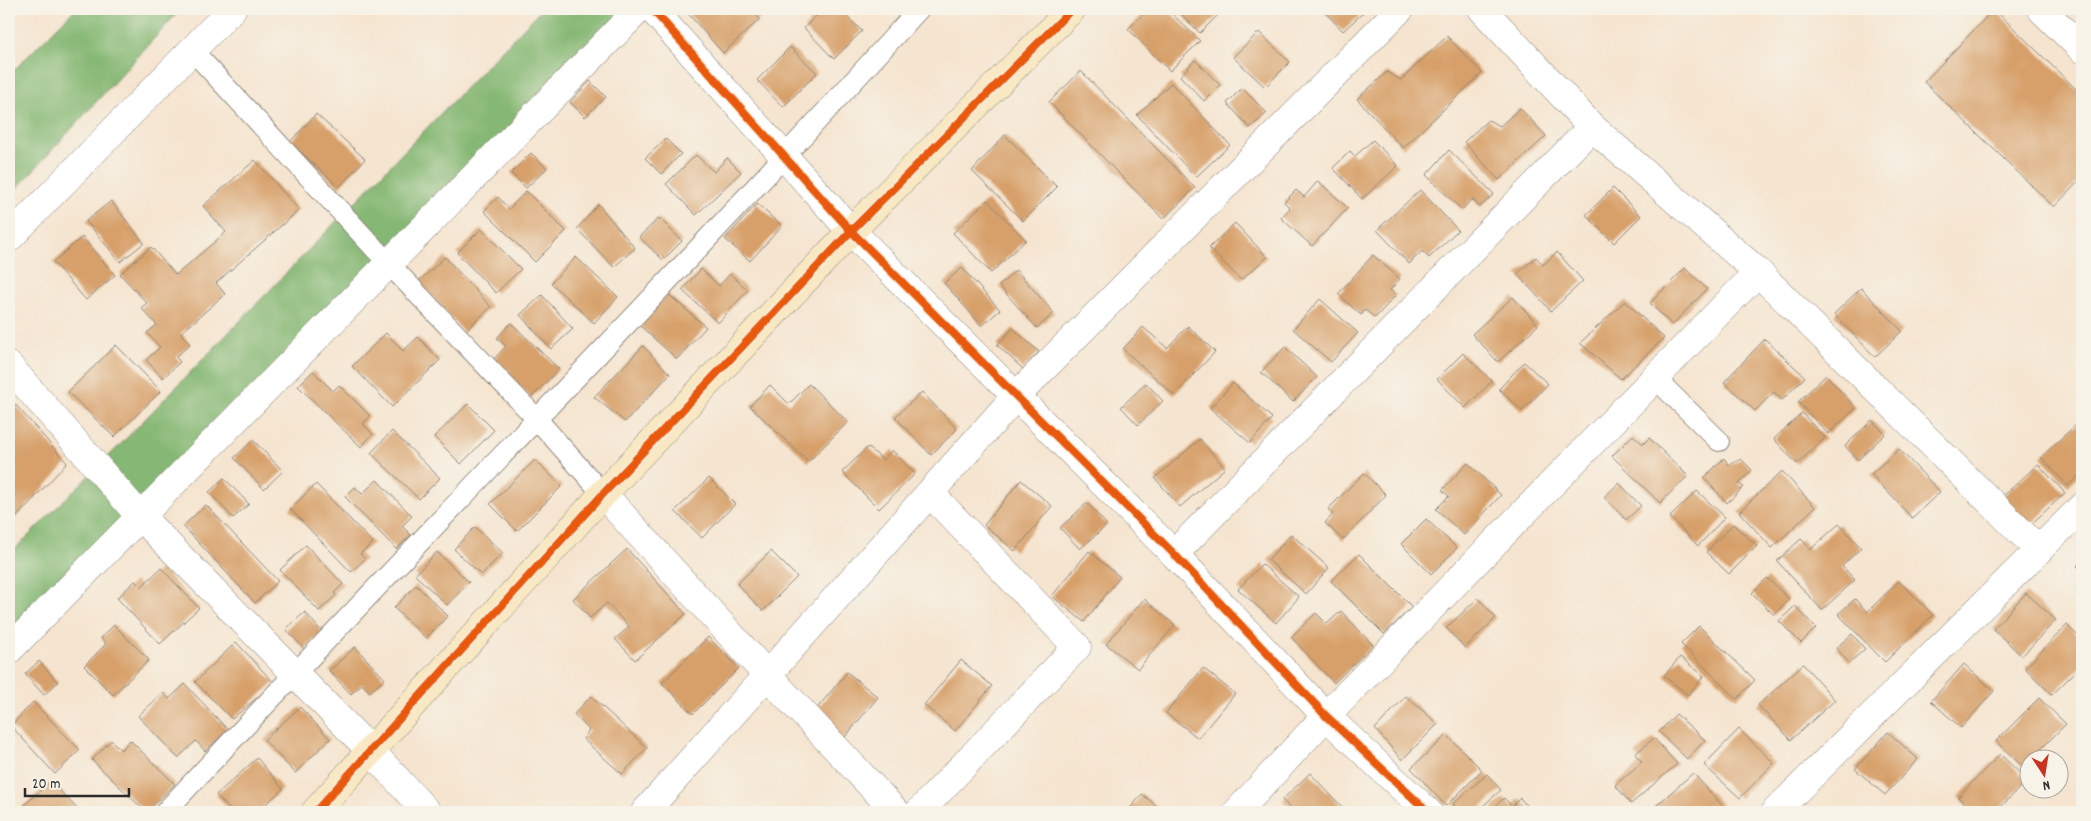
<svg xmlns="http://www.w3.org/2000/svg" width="2091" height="821" viewBox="0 0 2091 821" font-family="Dekko,sans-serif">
<rect width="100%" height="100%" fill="#f7f3e8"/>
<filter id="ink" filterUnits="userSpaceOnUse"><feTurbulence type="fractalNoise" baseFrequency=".02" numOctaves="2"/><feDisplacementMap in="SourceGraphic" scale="10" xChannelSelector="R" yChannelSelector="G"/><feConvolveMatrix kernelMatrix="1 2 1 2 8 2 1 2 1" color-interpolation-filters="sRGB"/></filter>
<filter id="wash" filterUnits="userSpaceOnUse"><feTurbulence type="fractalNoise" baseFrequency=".0096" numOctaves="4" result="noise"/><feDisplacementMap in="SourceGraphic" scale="20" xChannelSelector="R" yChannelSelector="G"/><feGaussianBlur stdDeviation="1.12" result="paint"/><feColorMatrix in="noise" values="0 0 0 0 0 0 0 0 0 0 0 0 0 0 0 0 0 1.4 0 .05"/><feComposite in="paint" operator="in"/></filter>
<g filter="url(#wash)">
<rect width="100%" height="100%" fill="#f5e4cf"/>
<!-- forest -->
<g fill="#86b874" stroke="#587250">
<path d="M75,9h106l-172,188v-122z"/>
<path d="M542,9h95l-628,644v-98l111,-110z"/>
</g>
<g id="blocks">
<!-- building -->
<g fill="#d7a06a">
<path d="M684,9h66l10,10 -37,34z"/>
<path d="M823,9h16l23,22 -28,28 -30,-31z"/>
<path d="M1148,9h19l33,32 -30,30 -42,-42z"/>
<path d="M1176,9h48l-24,24z"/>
<path d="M1322,9h45l-24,22z"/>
<path d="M1994,9l88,86v83l-28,29 -130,-125z"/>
<path d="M1259,32l31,30 -25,25 -32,-30z"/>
<path d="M1447,36l35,37 -79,75 -46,-49 30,-27 14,8z"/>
<path d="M790,47l27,26 -34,34 -26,-27z"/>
<path d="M1195,60l25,25 -16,16 -24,-25z"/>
<path d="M1081,71l114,117 -32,31 -114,-117z"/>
<path d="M590,81l16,16 -21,20 -15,-15z"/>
<path d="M1171,83l59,62 -34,32 -59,-62z"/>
<path d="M1242,88l25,25 -17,15 -23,-25z"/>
<path d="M1520,108l26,28 -47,44 -35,-38 24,-22 12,6z"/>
<path d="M316,114l49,45 -26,28 -49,-45z"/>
<path d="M1005,135l52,52 -34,34 -51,-50z"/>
<path d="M666,139l15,15 -20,20 -16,-16z"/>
<path d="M1373,140l25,26 -36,33 -29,-31 17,-17 5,5z"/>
<path d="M1449,150l45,44 -14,13 -8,-8 -10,11 -36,-35z"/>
<path d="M531,153l16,15 -21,20 -15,-15z"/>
<path d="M696,155l18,17 13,-14 14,14 -45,43 -30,-31z"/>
<path d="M255,160l44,50 -83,73 9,11 -44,39 9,11 -14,13 4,5 -17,16 -17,-18 14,-13 -13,-14 10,-8 -16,-17 6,-5 -27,-29 31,-27 25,28 50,-43 -23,-26z"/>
<path d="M1318,181l30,27 -36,38 -31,-28 9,-10 -6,-6 12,-12 8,7z"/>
<path d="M1613,188l28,28 -27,27 -28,-28z"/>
<path d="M1420,190l38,40 -29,28 -7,-7 -13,13 -32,-34z"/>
<path d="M526,191l40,40 -31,31 -51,-51 14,-14 11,12z"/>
<path d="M987,200l39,40 -35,33 -38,-40z"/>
<path d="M111,201l33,42 -24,19 -34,-41z"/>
<path d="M598,204l37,44 -21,19 -37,-38z"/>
<path d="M757,204l25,22 -32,35 -25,-22z"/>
<path d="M659,218l23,23 -19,19 -24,-23z"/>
<path d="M1235,223l32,34 -26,23 -32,-32z"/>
<path d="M481,229l40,40 -25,24 -39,-40z"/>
<path d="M82,237l33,38 -29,25 -33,-38z"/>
<path d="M1557,252l26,29 -32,30 -34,-37 19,-17 7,8z"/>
<path d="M1373,255l27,24 -10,11 6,5 -21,23 -10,-8 -4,5 -23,-21z"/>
<path d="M445,257l46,50 -27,25 -46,-50z"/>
<path d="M576,257l42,40 -24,26 -43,-40z"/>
<path d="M962,268l38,42 -18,16 -38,-43z"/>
<path d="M1685,268l22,21 -35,36 -22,-22z"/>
<path d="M701,269l18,17 11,-12 18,16 -30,33 -36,-33z"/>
<path d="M1016,270l38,43 -17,15 -38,-42z"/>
<path d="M1861,288l41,43 -27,26 -41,-43z"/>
<path d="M667,293l39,34 -29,32 -38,-34z"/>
<path d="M542,295l31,34 -22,20 -31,-34z"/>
<path d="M1513,297l25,28 -40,37 -26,-28z"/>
<path d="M1320,299l38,34 -27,29 -38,-33z"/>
<path d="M1625,301l39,37 -43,41 -41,-36z"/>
<path d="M511,323l48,46 -28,29 -38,-38 13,-14 -9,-8z"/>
<path d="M1188,326l27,26 -41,43 -51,-46 20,-22 24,21z"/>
<path d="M1013,328l26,24 -16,17 -26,-24z"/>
<path d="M386,333l17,18 15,-14 22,23 -48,47 -40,-41z"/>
<path d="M1765,339l40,38 -23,23 -8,-8 -19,19 -31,-29z"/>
<path d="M116,345l45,46 -47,46 -46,-45z"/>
<path d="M643,346l27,28 -45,48 -31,-25z"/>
<path d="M1285,347l32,30 -24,25 -32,-30z"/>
<path d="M1463,353l29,28 -27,27 -28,-29z"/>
<path d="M1524,362l24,22 -26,27 -23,-22z"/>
<path d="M313,371l20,20 6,-6 31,31 -7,8 10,10 -12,13 -63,-61z"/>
<path d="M1826,375l30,33 -28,26 -30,-32z"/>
<path d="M1146,383l17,18 -25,24 -17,-18z"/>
<path d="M1233,383l39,35 -22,25 -40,-35z"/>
<path d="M809,384l39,38 -40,40 -58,-56 20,-21 19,19z"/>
<path d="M922,392l35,37 -26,26 -36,-38z"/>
<path d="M14,403l53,60 -58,62v-117z"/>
<path d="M468,404l26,26 -33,34 -27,-27z"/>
<path d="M1802,413l23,25 -28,26 -23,-25z"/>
<path d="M1872,420l13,14 -27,26 -13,-14z"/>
<path d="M2079,422l3,4v47l-14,13 -27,-29z"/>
<path d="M392,431l48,47 -21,21 -48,-46z"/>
<path d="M1633,435l10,9 6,-6 39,38 -28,27 -48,-47z"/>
<path d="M1200,439l25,29 -45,39 -25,-29z"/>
<path d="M253,440l30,31 -19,18 -30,-31z"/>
<path d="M868,447l15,13 9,-10 23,24 -36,35 -37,-37z"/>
<path d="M1899,449l41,43 -28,26 -41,-44z"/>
<path d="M1724,458l5,7 12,-6 11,11 -13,14 5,3 -17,16 -23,-25z"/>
<path d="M535,460l27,26 -45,45 -27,-27z"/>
<path d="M1468,463l33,32 -37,40 -28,-26 13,-13 -7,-6z"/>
<path d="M2038,464l27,29 -38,35 -27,-29z"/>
<path d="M1782,471l33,36 -43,41 -33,-36z"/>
<path d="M1364,473l22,22 -43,45 -18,-17 8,-9 -5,-5z"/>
<path d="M224,478l25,26 -16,14 -24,-26z"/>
<path d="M709,478l26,26 -33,34 -27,-27z"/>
<path d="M377,480l35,36 -10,10 9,9 -15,14 -51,-52 10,-10 7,7z"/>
<path d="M1021,480l31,26 -37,45 -31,-26z"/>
<path d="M1619,483l22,23 -15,14 -22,-23z"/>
<path d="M316,484l57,59 -13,11 5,5 -14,13 -61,-63z"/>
<path d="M1697,491l28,26 -27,29 -28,-29z"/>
<path d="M1087,503l20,22 -27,24 -20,-21z"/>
<path d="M206,505l72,76 -23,22 -72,-77z"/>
<path d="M1426,519l31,29 -26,26 -30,-30z"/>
<path d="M1733,524l24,22 -28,28 -23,-22z"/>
<path d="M1839,524l22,24 -19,18 13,14 -33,30 -45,-49 24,-22 10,10z"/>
<path d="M475,527l28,26 -22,22 -27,-26z"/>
<path d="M1291,534l38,34 -23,26 -38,-34z"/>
<path d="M306,545l37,39 -9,9 2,2 -17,16 -39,-41z"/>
<path d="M627,549l59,65 -51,46 -20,-21 14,-12 -22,-24 -17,15 -17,-19z"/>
<path d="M771,551l26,26 -34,34 -26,-27z"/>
<path d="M1089,551l31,26 -36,45 -32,-26z"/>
<path d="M437,552l32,30 -22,23 -32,-30z"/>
<path d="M1359,554l53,53 -28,27 -53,-53z"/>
<path d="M2082,560v10l-5,-4z"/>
<path d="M1262,564l37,33 -23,26 -38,-34z"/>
<path d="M161,568l38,40 -39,36 -43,-46 18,-17 6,6z"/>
<path d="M1767,578l22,21 -15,16 -22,-22z"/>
<path d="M1899,581l34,34 -48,47 -47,-48 17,-15 12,13z"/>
<path d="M416,585l32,31 -22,22 -32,-30z"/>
<path d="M2026,593l30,27 -34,36 -29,-27z"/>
<path d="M1478,598l18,20 -31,30 -19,-20z"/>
<path d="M1144,599l31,26 -37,44 -32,-25z"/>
<path d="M1795,606l21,22 -15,15 -22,-22z"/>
<path d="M1341,611l32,34 -39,38 -43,-46 25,-24 11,11z"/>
<path d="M305,612l17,20 -18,17 -18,-20z"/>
<path d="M114,625l35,35 -36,35 -29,-29 22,-22 -5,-6z"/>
<path d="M2067,625l15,15v25l-30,30 -27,-27z"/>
<path d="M1699,626l56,54 -18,19 -56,-55z"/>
<path d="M1852,634l13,15 -16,14 -13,-15z"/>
<path d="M708,637l31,31 -46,46 -31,-31z"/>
<path d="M236,642l38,41 -42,36 -37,-37z"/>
<path d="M355,647l30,32 -15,13 -8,-8 -11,10 -22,-23z"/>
<path d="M1680,657l24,19 -16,19 -24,-19z"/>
<path d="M961,660l31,26 -37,45 -31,-26z"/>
<path d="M39,661l19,21 -14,13 -19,-21z"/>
<path d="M1803,664l32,36 -44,40 -33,-35z"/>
<path d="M1964,664l30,27 -33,37 -30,-27z"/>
<path d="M1203,668l32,26 -37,44 -32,-25z"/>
<path d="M847,672l31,25 -37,45 -31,-25z"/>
<path d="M185,684l43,46 -23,21 -9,-10 -18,17 -40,-42 25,-23 6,6z"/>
<path d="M591,696l56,52 -25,26 -39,-35 6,-9 -15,-16z"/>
<path d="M1406,696l32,28 -36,36 -27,-31z"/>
<path d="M2039,698l27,26 -34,34h-4v5l-4,5 -28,-27z"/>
<path d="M33,702l47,48 -25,24 -44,-48z"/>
<path d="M300,707l30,32 -35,34 -31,-33z"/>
<path d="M1676,714l29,26 -18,19 -28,-27z"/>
<path d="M1739,729l35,34 -34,35 -36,-33z"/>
<path d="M1888,732l30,27 -33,36 -30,-26z"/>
<path d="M1447,735l35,35 -36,36 -35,-38z"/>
<path d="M1654,738l23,26 -46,40 -16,-19 27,-23 -7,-8z"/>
<path d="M111,740l10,10 9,-10 45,44 -29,28 -54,-52z"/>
<path d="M2000,754l27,26 -31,32h-22l-16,-15z"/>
<path d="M257,758l26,31 -26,23h-25l-16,-17z"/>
<path d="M1310,773l37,39h-53l-12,-12z"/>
<path d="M1693,773l35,39h-79z"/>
<path d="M1487,774l14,16 -25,22h-16l-7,-8z"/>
<path d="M51,781l29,31h-51l-6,-6z"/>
<path d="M1142,794l22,18h-37z"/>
<path d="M1504,798l8,8 8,-8 12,14h-43z"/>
</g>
</g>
</g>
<g filter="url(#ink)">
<use href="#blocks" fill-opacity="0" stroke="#90887d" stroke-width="1"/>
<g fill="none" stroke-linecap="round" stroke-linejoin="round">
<!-- lane casing -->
<g stroke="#90887d" stroke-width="22">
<g id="lane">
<path d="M192,50l196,213 148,155 67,76"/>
<path d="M1655,378l64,63"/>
<path d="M165,812c250,-269 508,-530 754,-803"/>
</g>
</g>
<!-- street casing -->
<g stroke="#90887d" stroke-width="29">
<g id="street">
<path d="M652,9l199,222 323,323 152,162 102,96"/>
<path d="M1482,9l110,118 166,145 281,278"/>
<path d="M2041,9l41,40"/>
<path d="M9,238l223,-229"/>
<path d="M9,366l130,149 231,235 57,62"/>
<path d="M603,494l165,182 128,136"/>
<path d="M1174,554l418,-427"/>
<path d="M9,650l630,-641"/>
<path d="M645,812l371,-416 384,-387"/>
<path d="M919,812l158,-165 -146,-153"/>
<path d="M1237,812l89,-96 432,-444"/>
<path d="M1775,812l307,-305"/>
</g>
</g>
<!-- secondary casing -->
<g stroke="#90887d" stroke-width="29">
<path id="secondary" d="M315,812l288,-318 248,-263 221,-222"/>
</g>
<!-- lane -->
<use href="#lane" stroke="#fff" stroke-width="20"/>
<!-- street -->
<use href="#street" stroke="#fff" stroke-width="28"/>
<!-- secondary -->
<use href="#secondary" stroke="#f8e8c3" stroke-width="28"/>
<!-- cycleway casing -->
<g stroke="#f7f3e8" stroke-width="11">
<g id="cycleway">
<path d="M652,9l199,222 323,323 152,162 102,96"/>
<path d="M315,812l288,-318 248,-263 221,-222"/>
</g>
</g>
<!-- cycleway -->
<use href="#cycleway" stroke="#e8590c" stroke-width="8"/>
</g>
</g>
<!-- margin -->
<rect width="2091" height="821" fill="none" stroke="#f7f3e8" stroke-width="30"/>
<!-- north arrow -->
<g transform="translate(2044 774) rotate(168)"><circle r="24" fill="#f7f3e8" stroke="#a5a39c"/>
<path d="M0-4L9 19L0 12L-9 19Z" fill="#c8321e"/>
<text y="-8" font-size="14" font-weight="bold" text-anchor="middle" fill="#2b2b2b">N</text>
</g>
<!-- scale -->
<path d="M25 788v8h104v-8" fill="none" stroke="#2b2b2b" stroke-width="2.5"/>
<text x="32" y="788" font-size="15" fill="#2b2b2b" stroke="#f7f3e8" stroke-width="4" paint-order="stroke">20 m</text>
</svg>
